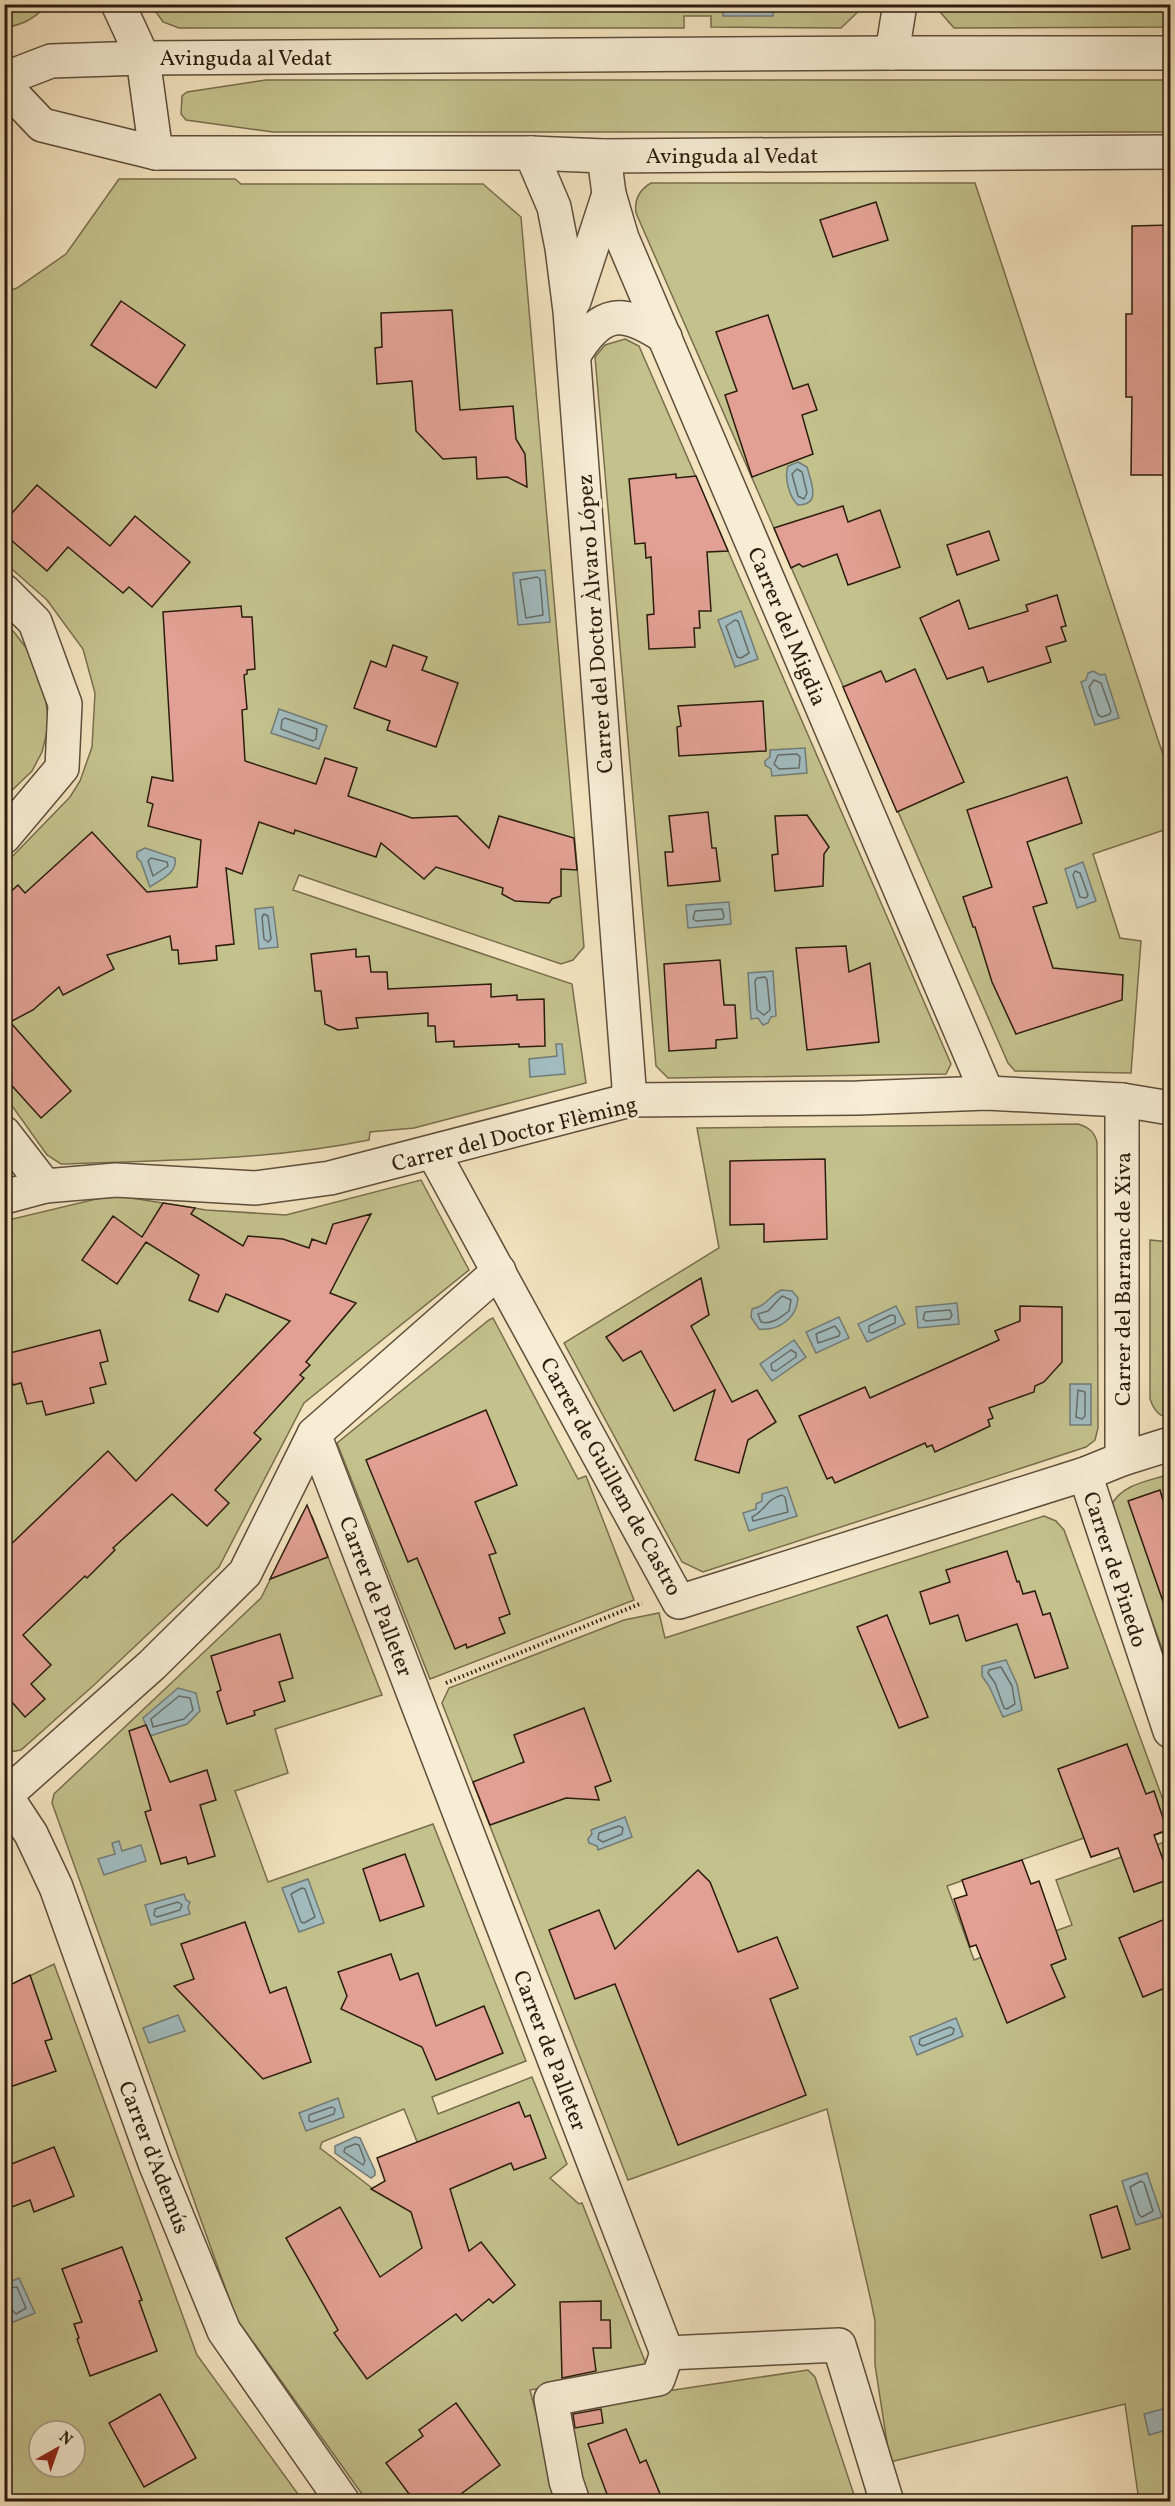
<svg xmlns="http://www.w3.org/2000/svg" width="1175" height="2506" viewBox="0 0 1175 2506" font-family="Vollkorn,serif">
<rect width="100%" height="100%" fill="#f3e3bf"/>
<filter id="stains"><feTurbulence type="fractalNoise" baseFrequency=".00333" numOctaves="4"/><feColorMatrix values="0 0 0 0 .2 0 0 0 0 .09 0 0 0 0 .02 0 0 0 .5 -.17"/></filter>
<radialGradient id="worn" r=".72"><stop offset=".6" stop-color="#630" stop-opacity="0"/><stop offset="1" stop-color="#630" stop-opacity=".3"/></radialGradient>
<!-- green -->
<g fill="#c3c18c" stroke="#786e4e" stroke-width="1.5" fill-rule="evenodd">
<path d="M5,4h42v1c-13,14 -23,19 -42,23z"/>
<path d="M151,5h714l-24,23 -130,-1v-11h-27v12h-505l-16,-6z"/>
<path d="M934,5h236v22l-216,1z"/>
<path d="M266,80h904v52h-897l-87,-12 -5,-6 1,-18 5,-4z"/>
<path d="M119,179h116l6,5h242l38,33 63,730 -11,13 -12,4 -262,-89 -6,15 279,94 14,99 -172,45 -44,4 -1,8c-103,21 -203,20 -308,24l-14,-9 -42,-59v-232l65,-67 10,-16 12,-34 3,-54 -12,-44 -36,-49 -42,-37v-271l12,-4 49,-34z"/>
<path d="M651,183h324l195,593v52l-77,26 27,84 21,3 -10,132 -116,-2 -7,-8 -372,-850c-2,-14 3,-23 15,-30z"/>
<path d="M625,339l14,7 312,718 -5,10 -278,4 -12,-12 -61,-709 10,-12z"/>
<path d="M4,624l10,8 27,35 8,57 -7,28 -10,19 -27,26z"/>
<path d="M1078,1124c10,3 16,7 19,18l1,286 -3,12 -9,7 -383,125 -21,-10 -118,-219 155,-95 -22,-120z"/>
<path d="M421,1180l48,90 -165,133 -85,164 -125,118 -73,65 -17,3v-532l109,-26 93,15 80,5z"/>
<path d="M1150,1240l20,2v176c-11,-1 -16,-8 -20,-19z"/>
<path d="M493,1318l85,161 8,-3 48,124 -204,79 -93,-236 152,-123z"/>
<path d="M1170,1474v197l-59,-165c10,-22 38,-25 59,-32z"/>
<path d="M302,1515l10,1 70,179 -107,34 13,44 -53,18 33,91 165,-58 93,237 -94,36 6,17 94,-37 35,87 -17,14 29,26 3,-1 66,166 -118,21 29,111h-192l-131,-183 -184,-515 2,-9 207,-196zM404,2109l39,98 -19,12 -52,-31 -52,-40 2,-6z"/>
<path d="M1044,1516l12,5 8,9 102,278 4,12v10l-79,27 -7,-19 -137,48 27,74 98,-35 -16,-45 114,-40v661h-31l-14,-97 -235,58 -15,-97v-44l-4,-20 -44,-192 -199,71 -186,-477 7,-15 175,-68 35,-7 6,25z"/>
<path d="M54,1964l143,391 106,146 -298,1v-514zM39,2431h36v36h-36z"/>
<path d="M808,2370l7,7 41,124h-270l-19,-95z"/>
</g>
<!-- water -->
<g fill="#a1bbbe" stroke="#727b78" stroke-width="1.5">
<rect x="723" y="5" width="50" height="11"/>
<path d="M798,462l9,5c4,15 15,38 -9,38 -9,-8 -14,-28 -10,-39z"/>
<path d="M545,570l5,52 -32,3 -5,-52z"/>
<path d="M741,611l17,48 -23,8 -17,-47z"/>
<path d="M1093,671l7,4 5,-1 14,44 -24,7 -14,-43 5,-2 2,-7z"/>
<path d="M279,709l48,17 -8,23 -48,-16z"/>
<path d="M805,748l2,25 -35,3 -1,-7 -6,-4v-4l5,-4v-7z"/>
<path d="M145,848l30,10c3,15 -15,22 -25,29l-9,-25 -4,-4v-6z"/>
<path d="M1083,862l13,39 -19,7 -12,-39z"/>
<path d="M729,902l2,22 -43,4 -2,-23z"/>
<path d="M273,907l5,40 -19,2 -4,-40z"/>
<path d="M773,971l3,45 -5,1 -3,6 -5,2 -5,-7 -7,1 -3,-46z"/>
<path d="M556,1044h6l3,30 -35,3 -1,-18 28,-3z"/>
<path d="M781,1290l11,1 6,7c-1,20 -19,33 -39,31l-8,-12 1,-8c16,-4 16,-12 29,-19z"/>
<path d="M957,1303l2,21 -41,4 -2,-21z"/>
<path d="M896,1306l9,18 -38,18 -9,-18z"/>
<path d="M839,1317l10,21 -33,15 -10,-21z"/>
<path d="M794,1340l12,17 -34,24 -12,-17z"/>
<rect x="1070" y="1384" width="21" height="41"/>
<path d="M787,1487l10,29 -48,15 -6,-18 13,-4v-5l6,-3v-7z"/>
<path d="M1006,1660l11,24 5,26 -19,7 -14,-31 -7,-10v-10z"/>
<path d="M178,1688l18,5 4,18 -13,13 -37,12 -7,-18z"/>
<path d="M625,1817l7,20 -34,13 -1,-4 -8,-3 -1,-4 4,-5 -1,-4z"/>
<path d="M119,1841l3,10 19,-6 5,16 -42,14 -6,-16 17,-5 -3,-11z"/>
<path d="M308,1879l16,44 -25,9 -17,-44z"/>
<path d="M184,1894l2,6 4,2 -2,5 2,7 -39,11 -6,-20z"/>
<path d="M178,2015l7,16 -36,12 -6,-15z"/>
<path d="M956,2018l7,18 -46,19 -7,-18z"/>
<path d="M338,2098l6,19 -38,14 -7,-18z"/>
<path d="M355,2137l5,1 15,33v4l-4,3 -36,-25v-7z"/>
<path d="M1147,2173l15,44 -26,8 -14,-44z"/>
<path d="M19,2278l16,35 -24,10 -6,-16v-23z"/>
<path d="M1170,2407v22l-21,6 -5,-21z"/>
</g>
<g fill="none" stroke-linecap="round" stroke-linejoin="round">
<!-- shore -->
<g stroke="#666c66" stroke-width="1.5">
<path d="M797,469l5,3 5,21 -3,6 -6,-3 -6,-22z"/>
<path d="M537,577l3,2 3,36 -17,3 -6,-38z"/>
<path d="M735,620l3,1 11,32 -8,5 -4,-1 -11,-31z"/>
<path d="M1094,680l7,3 10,28 -1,3 -8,3 -4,-2 -9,-28z"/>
<path d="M285,718l32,11 -1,10 -3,2 -32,-12 1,-9z"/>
<path d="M797,754l3,3 -1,11 -20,1 -5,-5 4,-9z"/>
<path d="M151,858l16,4 1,4 -15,10 -5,-15z"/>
<path d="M1075,871l5,2 8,22 -2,3 -6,-1 -7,-22z"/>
<path d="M722,909l2,7 -1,3 -27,2 -3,-2 2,-8z"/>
<path d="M264,914l4,2 3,23 -3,3 -4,-3 -2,-22z"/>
<path d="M765,977l2,3 3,30 -6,5 -7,-5 -2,-29 2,-3z"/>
<path d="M782,1296l9,4 -2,11c-8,6 -17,14 -28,11l-3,-8 10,-3z"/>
<path d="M950,1310l2,5 -2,4 -24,2 -3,-2 2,-7z"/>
<path d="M891,1315l4,1v7l-23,10 -3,-1v-6z"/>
<path d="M835,1326l5,7 -1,3 -21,7 -2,-9z"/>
<path d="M791,1350l5,3v4l-20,14 -4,-1 -1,-6z"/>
<path d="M1078,1390l7,2v24l-3,3 -6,-2z"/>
<path d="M782,1495l3,2 3,15 -35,9 -1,-4c15,-7 12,-17 30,-22z"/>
<path d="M1001,1667l11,19 3,18 -8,5 -3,-1 -9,-25 -7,-10 1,-3z"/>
<path d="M179,1696l11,2 3,12 -9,9 -31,8 -2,-8z"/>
<path d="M619,1826l4,2 -1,6 -19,8 -5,-3 1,-6z"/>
<path d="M302,1888l3,1 10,28 -11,6 -3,-1 -10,-28z"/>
<path d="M178,1902l4,3 -2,5 -23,7 -3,-2 1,-6z"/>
<path d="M950,2027l4,2 -1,5 -30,12 -4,-2 1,-5z"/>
<path d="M332,2107l3,2 -1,5 -22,8 -3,-1v-6z"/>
<path d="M355,2144l4,1 6,16 -2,4 -19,-13 1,-4z"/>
<path d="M1141,2181l3,2 9,28 -11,6 -3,-2 -9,-28z"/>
<path d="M4,2289l13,-2 9,21 -10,6 -6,-6 -6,-1"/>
</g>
</g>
<!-- building -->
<g fill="#e1a093" stroke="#2c1c0f" stroke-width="1.5">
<path d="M876,202l12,38 -55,17 -13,-37z"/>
<path d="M1170,225v250h-39l1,-78h-6v-83h6v-88z"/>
<path d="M121,301l64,44 -29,43 -65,-43z"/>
<path d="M452,310l8,100 53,-4 3,33 9,15 2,33 -20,-10 -30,2 -1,-22 -33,2 -27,-28 -4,-50 -35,3 -2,-36 7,-1 -1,-34z"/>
<path d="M768,315l25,74 15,-5 9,26 -15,5 11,39 -61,23 -27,-82 12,-4 -21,-59z"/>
<path d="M676,474v4l20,-2 32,75 -21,1 4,59h-12l1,17h-6l1,19 -46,2 -2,-34 7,-1 -3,-57 -5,1 -1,-15 -10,1 -6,-65z"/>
<path d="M37,485l73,61 25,-30 55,46 -38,45 -23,-20 -6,6 -55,-46 -21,24 -43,-37v-12z"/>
<path d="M843,506l5,16 32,-12 20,57 -52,18 -11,-31 -34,13 -4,-3 -8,4 -17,-40z"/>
<path d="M989,531l10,29 -42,15 -10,-30z"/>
<path d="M1057,595l9,31 -5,1 5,14 -20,6 5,15 -63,20 -5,-15 -36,12 -27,-61 39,-18 10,29 59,-18 -2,-6z"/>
<path d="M241,606l1,11h10l3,52 -8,1v4l-3,1 3,34 -5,1 3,51 71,23 9,-26 32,10 -9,28 64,22 45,-2 32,32 10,-32 75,22 3,32 -16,-1v27l-9,3 -3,4 -34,-2 -13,-7 1,-6 -67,-21 -12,12 -43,-36 -5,14 -81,-27 -1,4 -35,-12 -17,52 -16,-6 8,76 -18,2 1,14 -38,4 -1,-14h-6l-2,-14 -63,19 7,14 -51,26 -4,-8 -26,23 -23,12 61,69 -30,27 -37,-41v-179l14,-13 7,8 67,-61 55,60 50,-5 4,-47 -53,-14 5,-22 -6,-2 5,-25 21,4 -10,-169z"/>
<path d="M393,645l34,12 -5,13 36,13 -22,64 -49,-17 3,-9 -36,-13 17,-47 15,6z"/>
<path d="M915,669l49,113 -67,30 -54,-125 38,-16 5,11z"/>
<path d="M763,701l3,50 -87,5 -2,-29 4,-1 -3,-20z"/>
<path d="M1067,777l15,46 -55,19 20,61 -14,4 20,61 70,7 -1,25 -106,34 -24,-52 -17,-55h-2l-10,-30 29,-10 -25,-77z"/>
<path d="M708,812l4,36h4l4,33 -52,5 -3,-34h8l-4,-36z"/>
<path d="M807,815l22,32 -5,7 -1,32 -48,5 -3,-36 6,-1 -3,-38z"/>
<path d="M846,946l3,26 21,-9 9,79 -72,8 -11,-102z"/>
<path d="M356,949v8l13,-1 2,16h16l1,17 103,-5v13l26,-2v5l27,-1 1,47 -26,1v-3l-65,3v-6l-18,1 -1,-16h-7v-13l-72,5 2,10 -20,2 -13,-6 -4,-33h-6l-4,-37z"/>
<path d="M720,960l4,45h11l2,33 -21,2v8l-47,3 -5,-87z"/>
<path d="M825,1159l2,80 -63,3v-18l-34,1v-64z"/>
<path d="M163,1203l32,5 -4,6 52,32 5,-10 35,3 26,9 3,-9 14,5 7,-20 38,-10 -41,79 26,10 -50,59 4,3 -10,10 4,3 -50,55 7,6 -46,51 14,13 -22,23 -35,-32 -59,54 2,2 -28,28 -2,-2 -62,59 28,30 -20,19 14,15 -20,18 -14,-16 -7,6v-156l104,-100 28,30 154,-160 -64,-27 -8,18 -29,-12 10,-25 -53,-33 -29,42 -35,-24 31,-44 29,21z"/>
<path d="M701,1278l8,37 -18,11 41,76 25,-12 19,32 -28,18 -9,33 -44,-13 20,-70 -41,21 -33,-60 -18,10 -17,-24z"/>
<path d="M1020,1306l42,1v55l-18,20 -9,4 -1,6 -45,16 4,10 -5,2 2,6 -55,26 -3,-7 -5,2 -2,-4 -90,40 -3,-6 -5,2 -28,-63 66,-29 5,11 129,-58 -4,-9 25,-10z"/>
<path d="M100,1330l8,31 -8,2 6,21 -16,4 4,15 -48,12 -4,-14 -15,3 -6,-21 -8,2 -7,-31z"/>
<path d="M486,1410l31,75 -42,17 21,51 -7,2 21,59 -11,4 6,15 -38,15 -1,-4 -11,5 -38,-91 -9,4 -42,-102z"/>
<path d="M1160,1490l4,14 6,-2v108h-4l-38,-109z"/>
<path d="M307,1505l21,52 -58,22z"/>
<path d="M1007,1551l10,31 2,-1 4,13 12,-3 8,24 7,-2 18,55 -33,10 -18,-54 -51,17 -8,-26 -28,9 -10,-32 30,-10 -4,-12z"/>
<path d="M887,1615l41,102 -29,11 -42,-101z"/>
<path d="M280,1634l13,44 -14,4 6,19 -31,10 1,4 -28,9 -10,-32 4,-2 -10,-34z"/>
<path d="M584,1708l27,73 -16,6 4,13 -33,-2 -76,27 -17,-43 51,-20 -10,-27z"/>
<path d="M146,1725l24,57 37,-12 9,30 -16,5 15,51 -27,8 -2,-7 -25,7 -16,-52 6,-2 -22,-79z"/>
<path d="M1127,1744l19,50 8,-3 13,39 -13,5 16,44 -36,13 -16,-44 -27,9 -33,-88z"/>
<path d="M405,1854l19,52 -44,15 -17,-52z"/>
<path d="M1022,1860l9,24 8,-3 27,78 -15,6 14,32 -58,26 -31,-78 -6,2 -16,-48 13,-4 -5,-15z"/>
<path d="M698,1870l12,12 28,70 39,-15 21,51 -28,11 36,96 -128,50 -63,-161 -40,15 -26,-69 50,-20 16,39z"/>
<path d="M1170,1917v69l-27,11 -24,-59z"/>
<path d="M245,1922l25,71 16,-6 25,75 -48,17 -89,-93 20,-7 -13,-35z"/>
<path d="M391,1954l9,26 18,-7 18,53 48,-20 19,47 -67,27 -14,-33 -81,-38 6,-13 -9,-24z"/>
<path d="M30,1975l22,64 -7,2 11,30 -46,16 -6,-16v-83z"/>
<path d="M519,2102l6,15 5,-2 16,43 -32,12 -3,-7 -61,26 19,62 12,-9 34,43 -22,18 -4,-4 -27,22 -6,-7 -89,65 -33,-46 4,-3 -52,-92 54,-31 40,70 42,-29 -11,-36 -40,-23 14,-8 -8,-23z"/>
<path d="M54,2147l20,49 -40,16 -4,-12 -26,10v-43z"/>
<path d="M1117,2206l13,43 -28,9 -12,-43z"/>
<path d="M122,2247l20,53 -3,1 18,50 -67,25 -13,-37 2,-1 -5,-14 8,-2 -20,-53z"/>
<path d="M601,2301v19h9l1,28h-18l3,23 -34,7 -2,-76z"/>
<path d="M160,2394l36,64 -52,29 -35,-64z"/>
<path d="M456,2403l44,62 -50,37h-35l-29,-39 37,-27 -4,-6z"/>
<path d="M601,2409l2,14 -28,5 -2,-14z"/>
<path d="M626,2429l14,34 6,-3 14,34 -17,8h-33l-22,-58z"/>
</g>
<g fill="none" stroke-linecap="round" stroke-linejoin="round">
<!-- minor casing -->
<g stroke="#5e4e3b" stroke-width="36">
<g id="minor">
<path d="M118,4l25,54"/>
<path d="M892,53l8,-49"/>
<path d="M531,153l23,54 8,41 8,63 60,789"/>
<path d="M604,156l5,38 13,44 365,855"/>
<path d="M574,301l35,-107"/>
<path d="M574,355c28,-46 48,-46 91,-18"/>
<path d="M4,591l31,31 30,82 -3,64 -58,69"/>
<path d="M4,1133l41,53"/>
<path d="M433,1152l246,450 406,-128 37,-15 48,-15"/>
<path d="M4,1197l41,-11 71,-6 140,8 74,-10 300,-78 228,-2 129,-5 135,7 48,8"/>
<path d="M314,1434l353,919 172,-8 48,157"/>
<path d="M1122,1459v-359"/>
<path d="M1085,1474l85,257"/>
<path d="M4,1793l27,41 25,53 99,276 69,168 119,171"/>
<path d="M6,1795l146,-130 93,-92 69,-139 185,-163"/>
<path d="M573,2502l-7,-21 -15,-82 107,-20 9,-26"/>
</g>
</g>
<!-- tertiary casing -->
<g stroke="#5e4e3b" stroke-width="36">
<g id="tertiary">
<path d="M143,58l13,95h375l73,3 566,-4"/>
<path d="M4,79l47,-18 92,-3 749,-5h278"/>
<path d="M4,85l38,40 114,28"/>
</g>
</g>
<!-- path -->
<path stroke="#2c1c0f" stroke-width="4" stroke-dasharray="1.5 3" stroke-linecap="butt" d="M446,1683l196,-80"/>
<!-- minor -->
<use href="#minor" stroke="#f7edd5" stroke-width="33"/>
<!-- tertiary -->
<use href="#tertiary" stroke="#f7edd5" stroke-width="33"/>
</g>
<g text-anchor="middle" stroke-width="6" stroke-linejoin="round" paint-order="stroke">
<!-- street labels -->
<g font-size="22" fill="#2c1c0f" stroke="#f7edd5">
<text x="246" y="65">Avinguda al Vedat</text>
<text x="732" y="163">Avinguda al Vedat</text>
<text transform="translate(594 624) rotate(-94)" y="8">Carrer del Doctor Àlvaro López</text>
<text transform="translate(788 626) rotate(67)" y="8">Carrer del Migdia</text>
<text transform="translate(514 1133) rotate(-14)" y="8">Carrer del Doctor Flèming</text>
<text transform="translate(1122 1279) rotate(-90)" y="8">Carrer del Barranc de Xiva</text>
<text transform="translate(612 1476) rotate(61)" y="8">Carrer de Guillem de Castro</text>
<text transform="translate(1116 1569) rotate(72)" y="8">Carrer de Pinedo</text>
<text transform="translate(377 1596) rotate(69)" y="8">Carrer de Palleter</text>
<text transform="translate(551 2050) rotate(69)" y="8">Carrer de Palleter</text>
<text transform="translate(155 2157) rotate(69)" y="8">Carrer d'Ademús</text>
</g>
</g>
<!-- margin -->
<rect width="1175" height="2506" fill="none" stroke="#f3e3bf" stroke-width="24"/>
<rect x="6" y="6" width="1163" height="2494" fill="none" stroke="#2c1c0f" stroke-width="3"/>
<rect x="12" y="12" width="1151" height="2482" fill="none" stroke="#2c1c0f" stroke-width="1.5"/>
<!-- north arrow -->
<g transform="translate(57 2449) rotate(40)"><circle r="28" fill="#f7edd5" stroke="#a69986" stroke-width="1.5"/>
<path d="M0-4.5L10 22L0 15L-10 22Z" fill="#8f2418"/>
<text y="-9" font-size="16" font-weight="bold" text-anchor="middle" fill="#2c1c0f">N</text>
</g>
<rect width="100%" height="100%" filter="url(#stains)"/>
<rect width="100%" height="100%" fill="url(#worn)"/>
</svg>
